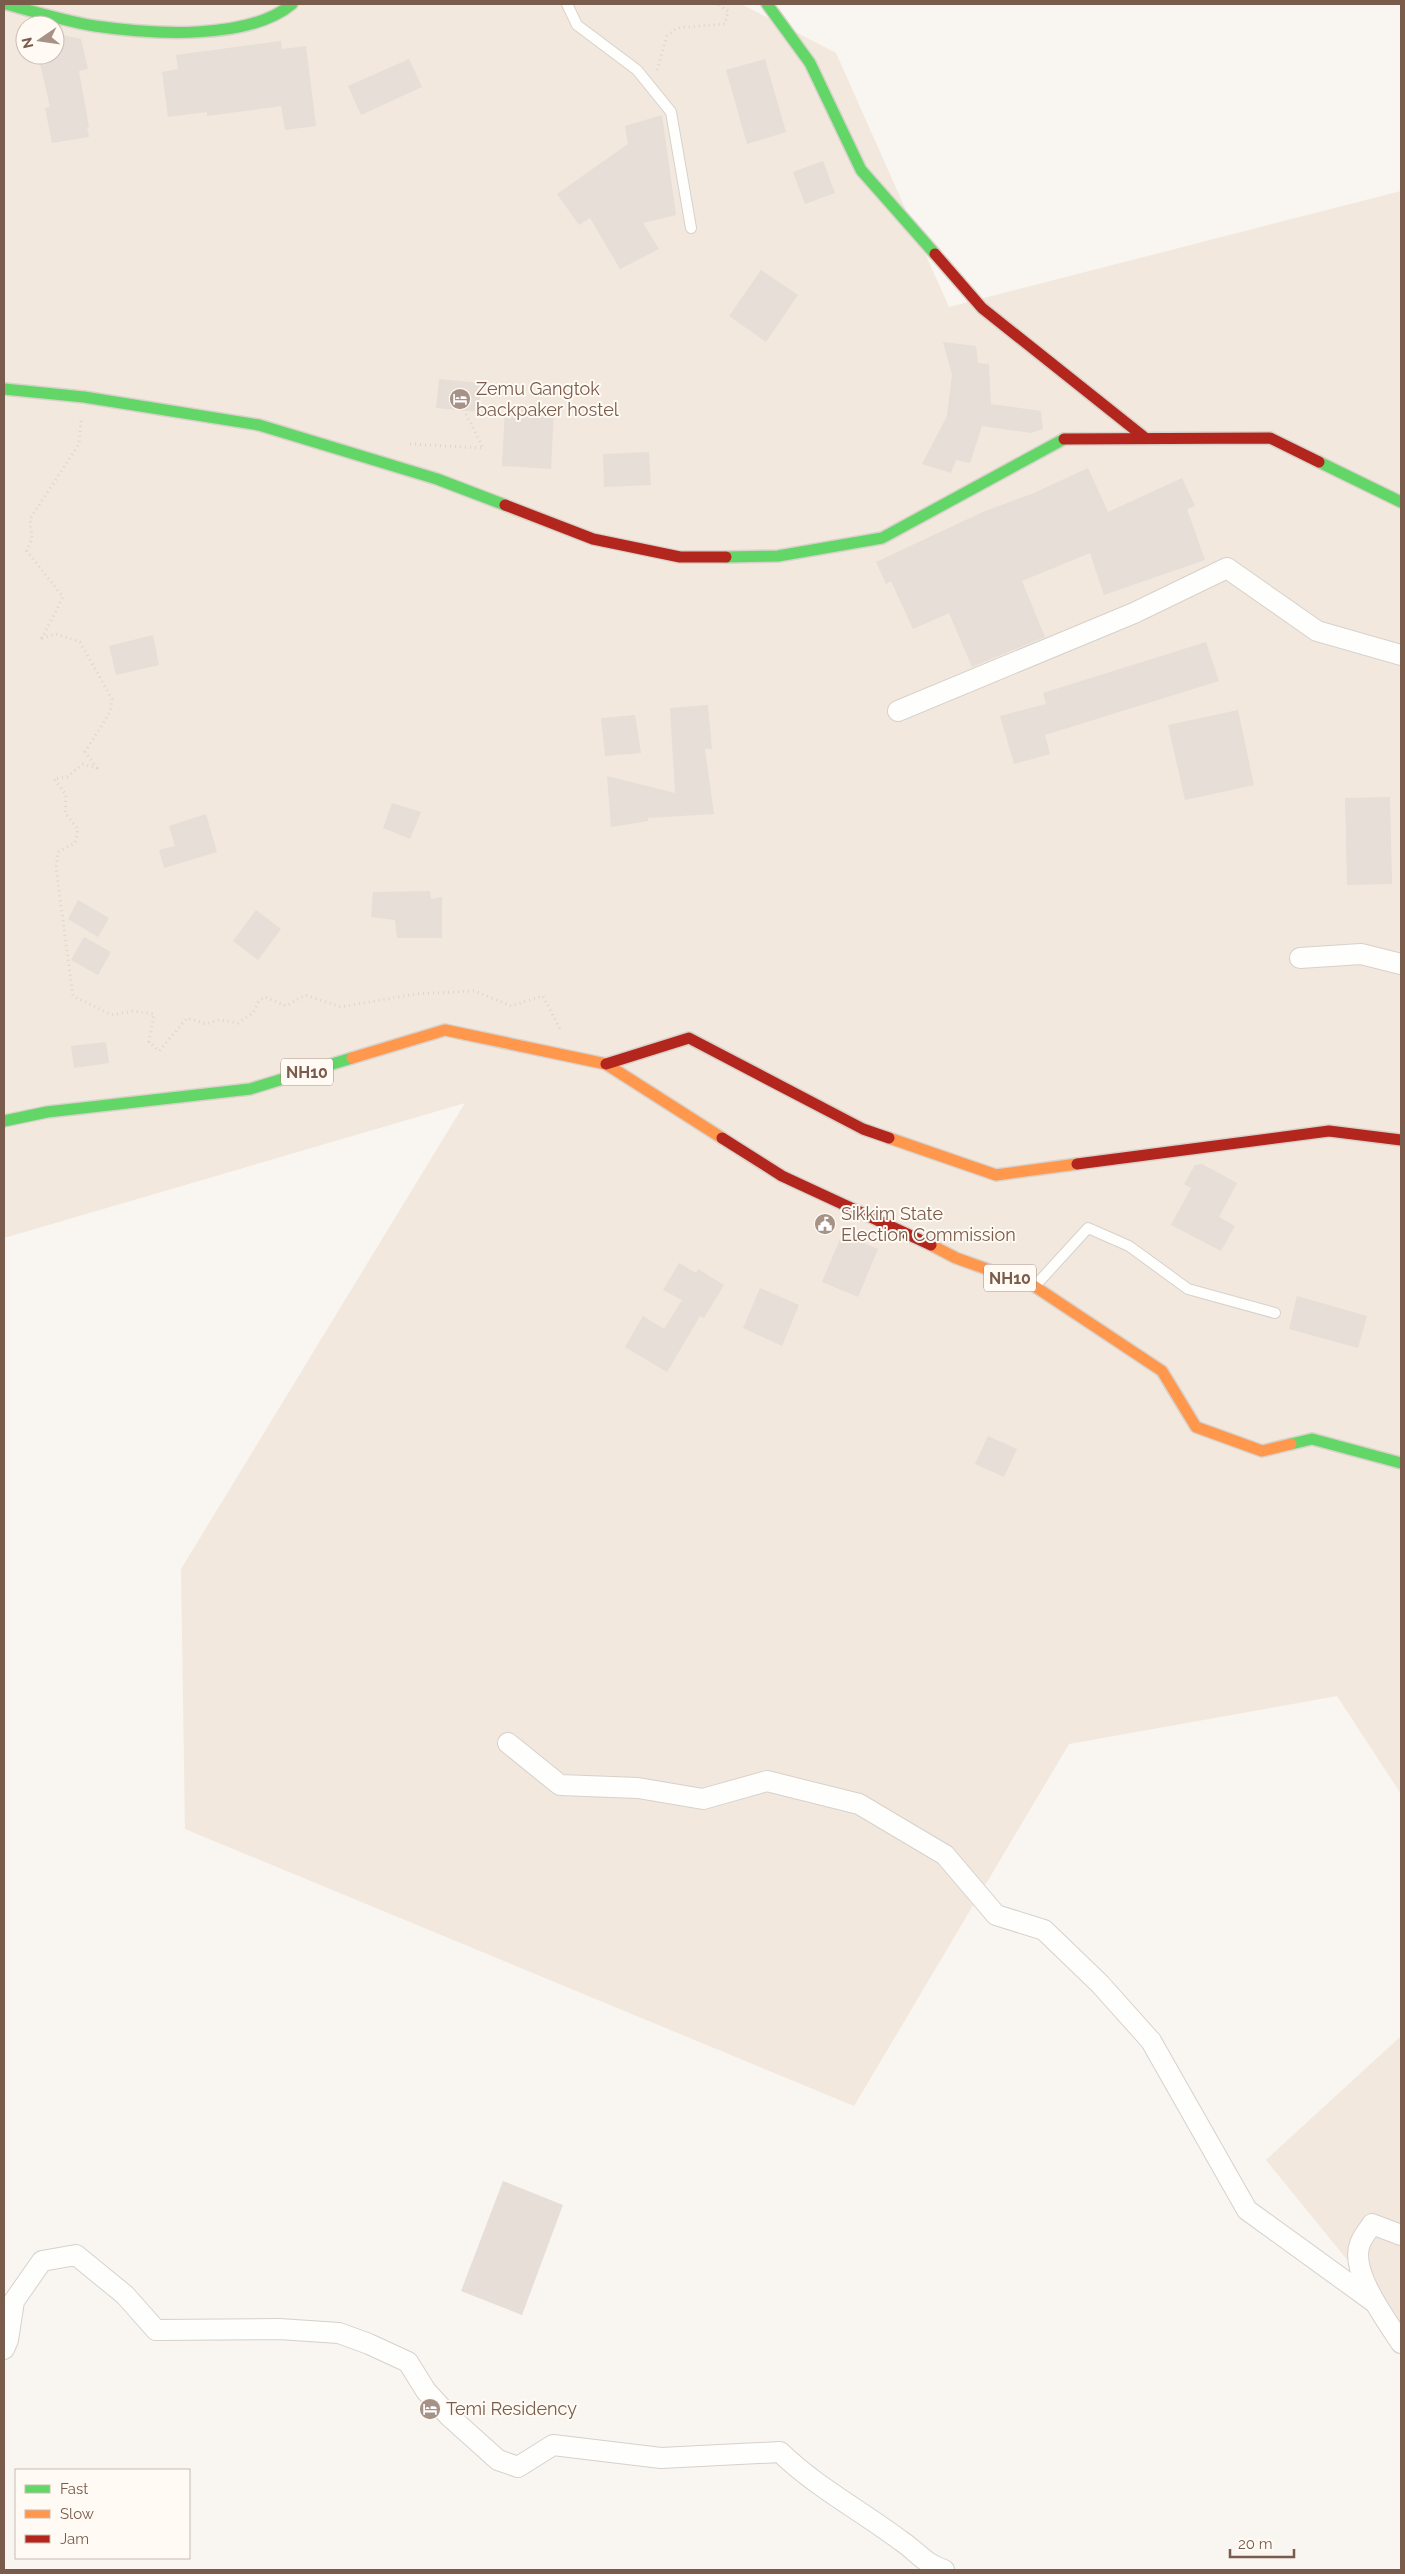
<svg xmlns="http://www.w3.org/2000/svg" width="1405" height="2574" viewBox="0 0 1405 2574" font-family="Raleway,sans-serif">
<rect width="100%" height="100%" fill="#f9f5f0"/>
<!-- residential -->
<g fill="#f2e8de" fill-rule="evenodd">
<path d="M4,4h737l95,49 113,254 452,-116v1603l-64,-98 -268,48 -215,362 -669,-277 -4,-260 284,-466 -461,135zM25,25h30v30h-30z"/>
<path d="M1401,2036v290l-135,-166z"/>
</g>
<!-- building -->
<g fill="#e6ded7">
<path d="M58,34l23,5 7,30 -9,2 10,56h-2l2,10 -37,6 -7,-35 5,-1 -12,-52h17v-20z"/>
<path d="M281,41l1,8 24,-3 10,80 -31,4 -4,-24 -74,10v-4l-39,5 -6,-45 16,-3 -2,-14z"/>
<path d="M409,59l13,28 -61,28 -13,-29z"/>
<path d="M765,59l21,73 -39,12 -21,-74z"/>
<path d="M662,115l14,100 -33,8 16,26 -39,20 -30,-51 -11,7 -22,-31 71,-50 -3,-18z"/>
<path d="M823,161l12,32 -30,11 -12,-32z"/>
<path d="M761,270l37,25 -32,47 -37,-26z"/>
<path d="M943,342l33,4 2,17 11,1 2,40 50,7 2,18 -12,4 -49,-7 -12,37 -14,-3 -5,13 -29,-9 25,-48 5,-41z"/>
<path d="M439,379l42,4 -2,29 -43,-4z"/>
<path d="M505,407l49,2 -3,60 -49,-3z"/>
<path d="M649,452l2,33 -47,2 -1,-33z"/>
<path d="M1088,468l20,44 74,-34 13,28 -8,3 18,51 -101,35 -14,-42 -68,28 23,56 -73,30 -23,-54 -36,16 -22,-48 -5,3 -10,-22 109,-51 49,-18z"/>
<path d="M153,635l6,30 -43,10 -7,-29z"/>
<path d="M1206,642l13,39 -174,54 5,19 -36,10 -14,-48 46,-12 -3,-11z"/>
<path d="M708,705l4,44h-7l9,65 -66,4v3l-37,6 -4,-51 68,17 -5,-85z"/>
<path d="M1238,710l16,75 -69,15 -17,-75z"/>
<path d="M635,715l6,38 -36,3 -4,-38z"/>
<path d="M1390,797l2,87 -45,1 -2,-87z"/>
<path d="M392,803l29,9 -11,27 -27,-11z"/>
<path d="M206,814l11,38 -53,16 -5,-18 16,-4 -6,-20z"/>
<path d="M430,891l1,8 11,-2v41h-45l-2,-18 -24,-3 2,-25z"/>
<path d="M78,900l31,18 -11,19 -30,-18z"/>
<path d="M256,910l25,19 -23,31 -25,-19z"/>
<path d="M84,937l27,15 -13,23 -27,-15z"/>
<path d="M106,1042l3,21 -35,5 -3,-22z"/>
<path d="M1202,1164l35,19 -18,34 16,9 -14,25 -50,-26 20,-37 -7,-4 11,-19z"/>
<path d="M842,1234l36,15 -20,48 -36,-15z"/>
<path d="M679,1263l17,10 2,-4 26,16 -20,33 -4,-2 -33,56 -42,-25 18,-31 21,13 18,-29 -19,-10z"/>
<path d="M760,1288l39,17 -17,41 -39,-18z"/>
<path d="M1297,1296l70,20 -9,32 -69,-19z"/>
<path d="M988,1436l29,13 -13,28 -29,-13z"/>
<path d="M503,2181l60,24 -41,110 -61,-24z"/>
</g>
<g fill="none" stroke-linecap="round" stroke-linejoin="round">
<!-- lane casing -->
<g stroke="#d7d1cb" stroke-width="12">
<g id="lane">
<path d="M567,4l10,21 60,45 34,42 20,116"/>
<path d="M1035,1286l53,-58 41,18 59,43 87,24"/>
</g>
</g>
<!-- street casing -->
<g stroke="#d7d1cb" stroke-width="22">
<g id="street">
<path d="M898,711l236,-98 93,-45 90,63 84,24"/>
<path d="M1300,958l61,-4 40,10"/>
<path d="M508,1743l52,42 78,3 65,11 64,-18 92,23 86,51 51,60 48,15 56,54 51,57 96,169 127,92"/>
<path d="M1401,2235l-29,-11c-4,7 -10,13 -12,20 -11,27 27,77 41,99"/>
<path d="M4,2349l4,-9 6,-39 28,-40 34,-6 49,40 31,35 123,-1 60,4 30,11 39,18 18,29 23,25 49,44 20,7 35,-22 108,13 119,-6c36,35 80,58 120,88 18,12 22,22 44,30"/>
</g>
</g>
<!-- fast casing -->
<g stroke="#d9d2cb" stroke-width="14">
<g id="fast">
<path d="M6,4c29,8 59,17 89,22 55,8 153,15 197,-22"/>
<path d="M767,4l43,59 51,107 74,84"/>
<path d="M4,389l80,8 175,28 178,54 68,26"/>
<path d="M1319,462l82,40"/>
<path d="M726,557l52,-1 104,-18 182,-99"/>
<path d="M4,1121l43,-9 203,-23 102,-31"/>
<path d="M1291,1444l21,-5 89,24"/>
</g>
</g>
<!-- slow casing -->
<g stroke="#d9d2cb" stroke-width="14">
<g id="slow">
<path d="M352,1058l93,-28 161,34 116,74"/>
<path d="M889,1138l107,37 81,-11"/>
<path d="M931,1245l25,13 78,28 128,85 34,56 66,24 29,-7"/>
</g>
</g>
<!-- jam casing -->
<g stroke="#d9d2cb" stroke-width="14">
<g id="jam">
<path d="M935,254l47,54 162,129"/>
<path d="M1064,439l206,-1 49,24"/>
<path d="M505,505l88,34 87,18h46"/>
<path d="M606,1064l83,-26 174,91 26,9"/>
<path d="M722,1138l60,38 149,69"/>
<path d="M1077,1164l252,-33 72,9"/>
</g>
</g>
<!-- path -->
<g stroke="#dcd5d0" stroke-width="3" stroke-dasharray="1 4" stroke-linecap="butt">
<path d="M657,70l10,-34 10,-8 48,-4 3,-13 -10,-7"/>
<path d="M81,421l-2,23 -49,75 2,19 -5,13 36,46 -21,41 14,-4 24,8 32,57 -2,13 -25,40 12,16 -14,-4 -16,13 -13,2 12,16 -1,18 13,16 -3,14 -17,9 -2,16 17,128 39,19 21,-4 21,3 -5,28 10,9 28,-33 19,6 13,-4 19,3 15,-10 6,-12 6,-4 21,9 19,-11 36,12 74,-13 60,-3 36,15 32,-10 17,33"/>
<path d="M410,444l73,4 -19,-38"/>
</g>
<!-- lane -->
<use href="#lane" stroke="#fefefd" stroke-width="10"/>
<!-- street -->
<use href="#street" stroke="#fefefd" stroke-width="20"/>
<!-- fast -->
<use href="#fast" stroke="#63d668" stroke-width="11"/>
<!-- slow -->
<use href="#slow" stroke="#ff974d" stroke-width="11"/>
<!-- jam -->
<use href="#jam" stroke="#b3261e" stroke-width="11"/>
</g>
<!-- icons -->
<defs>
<g id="hotel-disc" transform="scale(1.125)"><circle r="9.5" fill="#a69286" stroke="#fffaf3"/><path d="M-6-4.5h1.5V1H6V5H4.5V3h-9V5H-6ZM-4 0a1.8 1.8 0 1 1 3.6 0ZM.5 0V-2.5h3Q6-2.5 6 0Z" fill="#fff"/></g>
<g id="civic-disc" transform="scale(1.125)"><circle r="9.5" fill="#a69286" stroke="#fffaf3"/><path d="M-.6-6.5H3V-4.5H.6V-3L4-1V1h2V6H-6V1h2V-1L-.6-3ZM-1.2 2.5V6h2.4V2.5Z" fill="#fff"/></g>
</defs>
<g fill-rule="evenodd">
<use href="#hotel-disc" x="460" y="399"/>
<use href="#civic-disc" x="825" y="1224"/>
<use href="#hotel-disc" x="430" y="2409"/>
</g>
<g text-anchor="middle" stroke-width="4" stroke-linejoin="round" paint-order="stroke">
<!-- shield labels -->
<g fill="#fffaf3" stroke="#a28b7f" stroke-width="1">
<rect x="281" y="1058.5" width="52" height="27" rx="4"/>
<rect x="984" y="1264.5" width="52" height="27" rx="4"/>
</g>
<g font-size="16" font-weight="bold" fill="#7a5c4d">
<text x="307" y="1078">NH10</text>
<text x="1010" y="1284">NH10</text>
</g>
<!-- poi labels -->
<g font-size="18" fill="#7a5c4d" stroke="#fffaf3" text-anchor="start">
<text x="476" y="395">Zemu Gangtok<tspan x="476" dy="21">backpaker hostel</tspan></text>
<text x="841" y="1220">Sikkim State<tspan x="841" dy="21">Election Commission</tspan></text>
<text x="446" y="2415">Temi Residency</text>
</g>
</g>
<!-- border -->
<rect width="1405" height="2574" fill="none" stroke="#7a5c4d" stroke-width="10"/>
<!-- legend -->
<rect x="15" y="2469" width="175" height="90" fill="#fffaf3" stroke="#cabbb1"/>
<rect x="25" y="2485" width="25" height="8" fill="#63d668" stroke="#cabbb1"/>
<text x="60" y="2494" font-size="15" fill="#7a5c4d">Fast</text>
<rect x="25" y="2510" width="25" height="8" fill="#ff974d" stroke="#cabbb1"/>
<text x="60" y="2519" font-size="15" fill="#7a5c4d">Slow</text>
<rect x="25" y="2535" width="25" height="8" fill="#b3261e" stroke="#cabbb1"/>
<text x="60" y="2544" font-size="15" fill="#7a5c4d">Jam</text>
<!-- north arrow -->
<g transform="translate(40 40) rotate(257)"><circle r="24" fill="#fffaf3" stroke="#cabbb1"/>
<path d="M0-4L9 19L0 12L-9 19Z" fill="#a69286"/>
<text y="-8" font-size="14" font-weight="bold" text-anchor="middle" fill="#7a5c4d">N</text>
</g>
<!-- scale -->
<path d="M1230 2549v8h64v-8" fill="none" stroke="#7a5c4d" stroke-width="2.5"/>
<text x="1238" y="2549" font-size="15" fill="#7a5c4d" stroke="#fffaf3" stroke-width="4" paint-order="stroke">20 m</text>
</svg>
